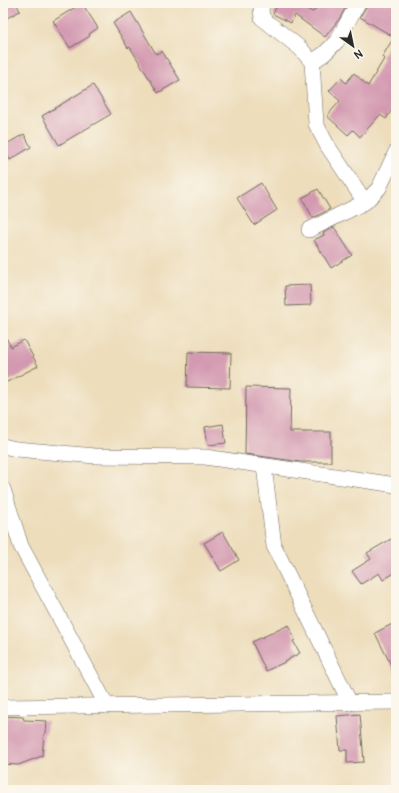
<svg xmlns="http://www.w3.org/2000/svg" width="399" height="793" viewBox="0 0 399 793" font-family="Pangolin,sans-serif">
<rect width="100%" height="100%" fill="#fbf7ec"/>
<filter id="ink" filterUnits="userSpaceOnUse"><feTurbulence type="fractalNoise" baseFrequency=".025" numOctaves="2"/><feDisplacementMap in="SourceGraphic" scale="8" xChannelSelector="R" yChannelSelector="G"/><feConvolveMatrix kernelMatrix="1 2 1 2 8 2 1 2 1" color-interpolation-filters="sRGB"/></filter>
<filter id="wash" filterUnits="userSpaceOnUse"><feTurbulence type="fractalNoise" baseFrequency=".012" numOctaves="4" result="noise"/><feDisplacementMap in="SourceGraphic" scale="16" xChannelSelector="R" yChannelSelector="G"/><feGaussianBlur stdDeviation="0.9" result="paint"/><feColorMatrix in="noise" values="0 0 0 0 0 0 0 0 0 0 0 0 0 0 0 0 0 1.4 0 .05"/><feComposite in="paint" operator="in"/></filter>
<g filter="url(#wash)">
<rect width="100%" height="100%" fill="#edddbb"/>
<g id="blocks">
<!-- building -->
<g fill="#d399b0">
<path d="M3,3h13l4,8 -17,9z"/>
<path d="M82,3l16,25 -9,6 1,2 -20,12 -17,-27z"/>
<path d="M278,3h15l20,9 7,-9h28l-8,15 -15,19 -30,-22 -4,8 -18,-9z"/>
<path d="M367,3h29v100l-10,16 -6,-4 -20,22 -7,-7 -5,5 -21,-19 13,-15 -11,-10 12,-13 5,5 8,-10 14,13 16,-27 -2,-2 12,-20 -34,-20 6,-10z"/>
<path d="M131,12l25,42 6,-3 18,29 -22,13 -28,-46 -2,1 -15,-25z"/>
<path d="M93,85l18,29 -52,31 -17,-29z"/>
<path d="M24,134l7,13 -21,13 -7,-12v-2z"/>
<path d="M261,183l16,27 -23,15 -17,-27z"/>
<path d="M318,189l12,20 -17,9 -11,-20z"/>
<path d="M334,227l18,28 -21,13 -17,-28 10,-5 -1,-2z"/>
<path d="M310,285l1,20 -25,1 -1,-20z"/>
<path d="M3,332l8,15 13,-7 14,26 -35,18z"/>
<path d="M188,352l43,1 -1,35 -43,-1z"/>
<path d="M246,387l45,1 -1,44h41v30h-30l-56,-8z"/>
<path d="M223,424l3,19 -18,2 -3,-18z"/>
<path d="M223,532l16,28 -18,11 -17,-28z"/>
<path d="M391,539l5,8v25l-13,8 -4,-7 -18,11 -9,-13 19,-12 -4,-6z"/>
<path d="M396,622v53l-21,-42z"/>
<path d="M289,625l6,15 -2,1 7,12 -11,6v1l-23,11 -14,-29z"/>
<path d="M360,714l4,48 -17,1v-13h-7l-3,-34z"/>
<path d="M3,716l20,1 1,3 23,1 -1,12 -2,1 -2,22 -24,9 -15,-1z"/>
</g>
</g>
</g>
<g filter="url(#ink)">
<use href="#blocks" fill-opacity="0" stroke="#6f695d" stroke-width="1"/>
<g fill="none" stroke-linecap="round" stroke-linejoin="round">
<!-- street casing -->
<g stroke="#6f695d" stroke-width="16">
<g id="street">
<path d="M263,3l-2,6 1,9 38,30 12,14 4,62 11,21 38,57"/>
<path d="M312,62l12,-8 13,-13 21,-38"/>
<path d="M309,230l56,-28 14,-14 17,-36"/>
<path d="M3,446l13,3 79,7 110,1 191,28"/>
<path d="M264,466l10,80 76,157"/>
<path d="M3,489l18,57 86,160"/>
<path d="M3,707l393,-5"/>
</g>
</g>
<!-- street -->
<use href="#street" stroke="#fff" stroke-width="15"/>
</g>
</g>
<!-- margin -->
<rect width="399" height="793" fill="none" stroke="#fbf7ec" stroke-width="16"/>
<!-- north arrow -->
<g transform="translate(353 46) rotate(147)" stroke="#fbf7ec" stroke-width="3" paint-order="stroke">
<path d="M0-3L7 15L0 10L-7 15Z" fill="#2b2b2b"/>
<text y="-6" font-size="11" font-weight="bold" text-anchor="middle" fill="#2b2b2b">N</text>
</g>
</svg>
